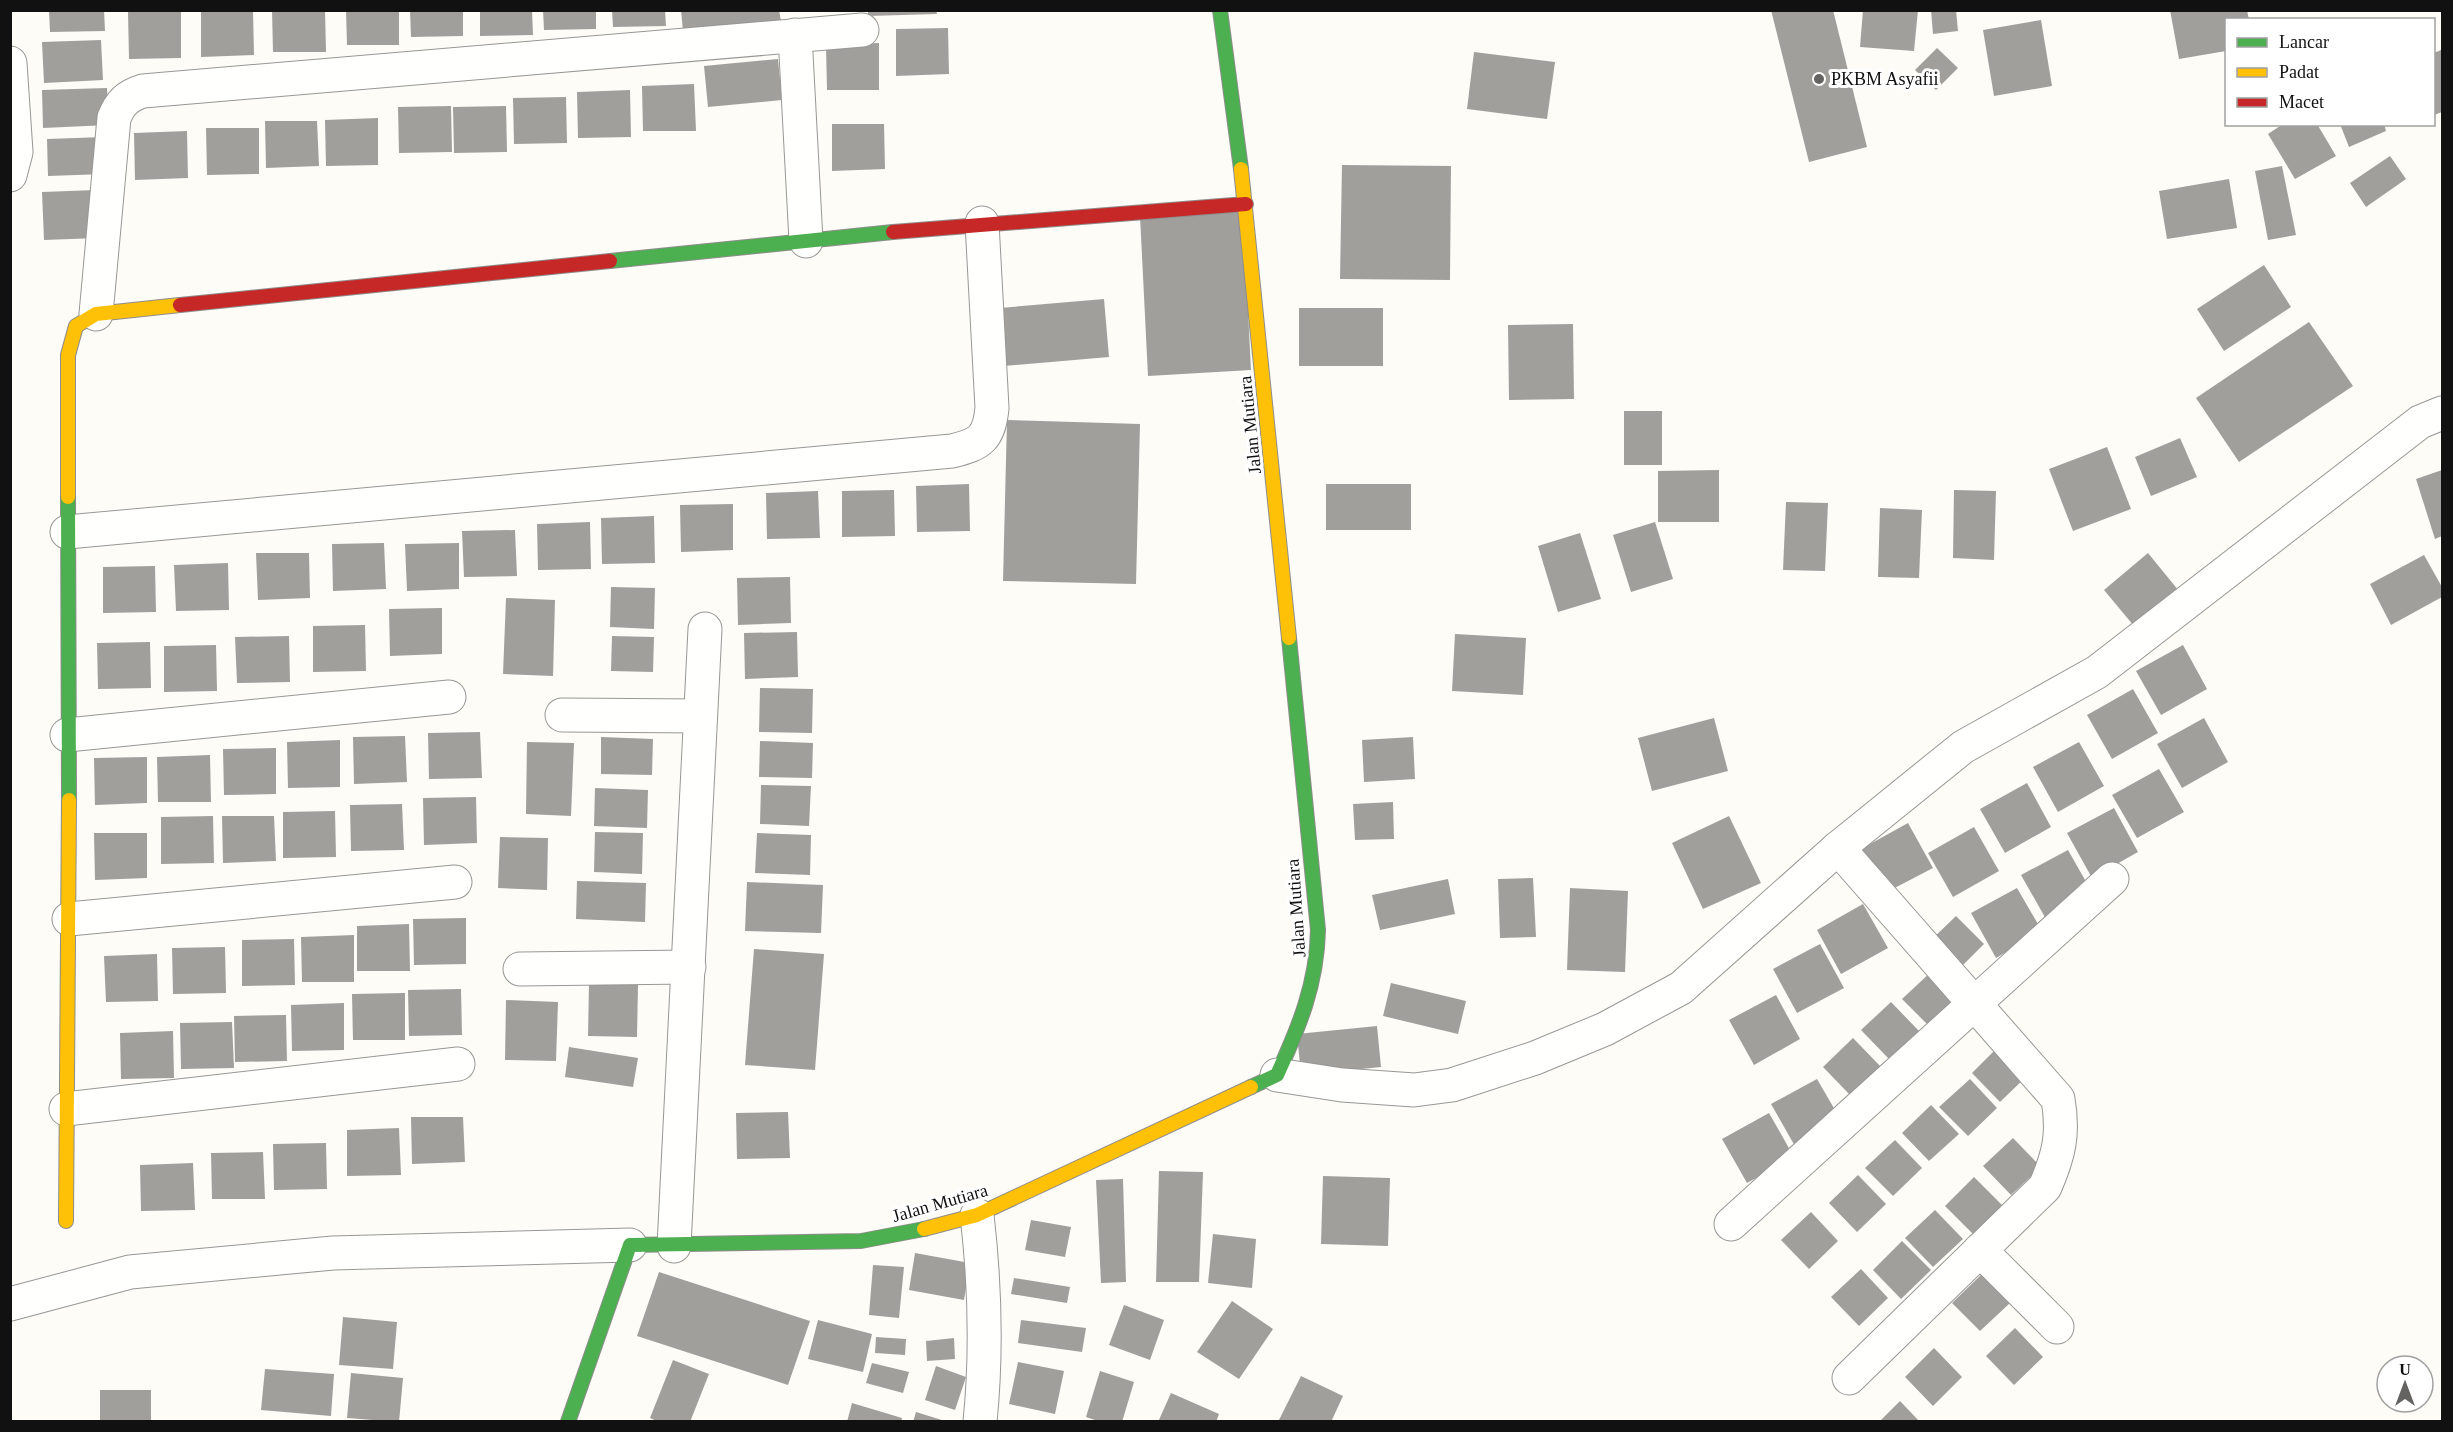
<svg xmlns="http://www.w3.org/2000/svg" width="2453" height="1432" viewBox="0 0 2453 1432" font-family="'Times New Roman',serif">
<rect width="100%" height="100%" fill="#fdfcf7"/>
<!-- building -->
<g fill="#a19f9c">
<path d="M49,10h55l1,21 -55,1z"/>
<path d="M201,10h52l1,45 -53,2z"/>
<path d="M272,10h53l1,42h-53z"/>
<path d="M346,10h53v35h-52z"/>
<path d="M410,10h53v26l-52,1z"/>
<path d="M480,10h52l1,25 -53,1z"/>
<path d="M543,10h53v19l-52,1z"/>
<path d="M612,10h53l1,16 -53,1z"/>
<path d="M681,10h98l2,11 -98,10z"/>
<path d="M868,10h68l1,4 -69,2z"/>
<path d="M1771,10h62l34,137 -58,15z"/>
<path d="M1863,10h55l-4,41 -54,-4z"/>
<path d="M1931,10h25l2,21 -25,3z"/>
<path d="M2170,10h77l2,10h-23v31l-47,8z"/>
<path d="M181,11v47l-52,1 -1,-47z"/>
<path d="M2041,20l11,66 -58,10 -11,-66z"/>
<path d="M948,28l1,46 -53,2v-47z"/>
<path d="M101,40l2,40 -59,3 -2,-41z"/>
<path d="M879,43v47h-52l-1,-45z"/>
<path d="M1937,48l21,20 -22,22 -21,-20z"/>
<path d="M2441,50l1,62 -8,3v-62z"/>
<path d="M1474,52l81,10 -8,57 -80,-10z"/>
<path d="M778,59l4,41 -74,7 -4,-41z"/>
<path d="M694,84l2,47h-53l-1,-45z"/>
<path d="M107,88l2,37 -66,3 -1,-38z"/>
<path d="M630,90l1,47 -53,1 -1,-46z"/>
<path d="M566,97l1,46 -53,1 -1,-46z"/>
<path d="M451,106l1,46 -53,1 -1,-46z"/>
<path d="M506,106l1,46 -53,1 -1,-46z"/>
<path d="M378,118v47l-52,1 -1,-46z"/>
<path d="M265,121h52l2,45 -53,2z"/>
<path d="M832,124h52l1,45 -53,2z"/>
<path d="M2283,124h34l19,32 -41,23 -27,-45z"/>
<path d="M2340,124h44l2,7 -37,16z"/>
<path d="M206,128h53v46l-52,1z"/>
<path d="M187,131l1,47 -53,2 -1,-47z"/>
<path d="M104,137l1,37 -57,2 -1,-37z"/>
<path d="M2390,156l16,23 -40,28 -16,-24z"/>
<path d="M1342,165l109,1 -1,114 -110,-1z"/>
<path d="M2282,166l14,69 -28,5 -13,-69z"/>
<path d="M2229,179l8,49 -70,11 -8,-48z"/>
<path d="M96,190l2,48 -54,2 -2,-48z"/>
<path d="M1243,211l8,159 -103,6 -8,-160z"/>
<path d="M2264,265l27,42 -67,44 -27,-42z"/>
<path d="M1104,299l5,58 -105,9 -4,-58z"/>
<rect x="1299" y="308" width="84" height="58"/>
<path d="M2309,322l44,64 -114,76 -43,-64z"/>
<path d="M1573,324l1,75 -65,1 -1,-75z"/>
<rect x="1624" y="411" width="38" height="54"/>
<path d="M1007,420l133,4 -4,160 -133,-3z"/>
<path d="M2180,438l17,39 -46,19 -16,-39z"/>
<path d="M2107,447l24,62 -58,22 -24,-62z"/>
<path d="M1719,470v52h-61v-51z"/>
<path d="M2442,470v66l-7,3 -19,-60z"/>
<path d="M969,484l1,47 -53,1 -1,-46z"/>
<rect x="1326" y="484" width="85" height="46"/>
<path d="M894,490l1,46 -53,1v-46z"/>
<path d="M1954,490l42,1 -2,69 -41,-2z"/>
<path d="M818,491l2,47 -53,1 -1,-46z"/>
<path d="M1786,502l42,1 -3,68 -42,-1z"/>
<path d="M733,504v46l-52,2 -1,-47z"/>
<path d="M1880,508l42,2 -3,68 -41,-1z"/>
<path d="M654,516l1,47 -53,1 -1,-46z"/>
<path d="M590,522l1,47 -53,1 -1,-46z"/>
<path d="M1655,522l18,57 -42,13 -18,-57z"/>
<path d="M515,530l2,46 -53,1 -2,-46z"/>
<path d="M1580,533l21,66 -43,13 -20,-66z"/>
<path d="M384,543l2,46 -53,2 -1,-47z"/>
<path d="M459,543v46l-52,2 -2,-47z"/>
<path d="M256,553h53l1,45 -52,2z"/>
<path d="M2148,553l35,43 -44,36 -35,-42z"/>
<path d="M2424,555l18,32v10l-51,28 -21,-41z"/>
<path d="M228,563l1,47 -53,1 -2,-46z"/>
<path d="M155,566l1,46 -53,1v-46z"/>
<path d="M790,577l1,46 -53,2 -1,-47z"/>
<path d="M611,587l44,1 -1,41 -44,-2z"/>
<path d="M506,598l49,2 -2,76 -50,-2z"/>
<path d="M442,608v46l-52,2 -1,-47z"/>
<path d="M365,625l1,46 -53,1v-46z"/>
<path d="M797,632l1,45 -53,2 -1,-46z"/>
<path d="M1455,634l71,4 -3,57 -71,-4z"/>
<path d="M289,636l1,46 -53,1 -2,-46z"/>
<path d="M612,636l42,1 -1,35 -42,-1z"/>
<path d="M150,642l1,46 -53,1 -1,-46z"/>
<path d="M216,645l1,46 -53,1v-46z"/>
<path d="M2183,645l24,44 -46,26 -25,-44z"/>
<path d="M760,688l53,1 -1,44 -53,-1z"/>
<path d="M2133,689l25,44 -46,26 -25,-44z"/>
<path d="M1714,718l14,53 -76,20 -14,-53z"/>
<path d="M2204,718l24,44 -46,26 -25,-44z"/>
<path d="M480,732l2,46 -53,1 -1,-46z"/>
<path d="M405,736l2,46 -53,2 -1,-47z"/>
<path d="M601,737l52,2 -1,36 -51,-1z"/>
<path d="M1413,737l2,42 -51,3 -2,-42z"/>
<path d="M340,740v47l-52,1 -1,-46z"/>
<path d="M760,741l53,2 -1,35 -53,-1z"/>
<path d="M527,742l47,1 -3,73 -45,-2z"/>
<path d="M2079,742l25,44 -46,26 -25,-45z"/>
<path d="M276,748v46l-52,1 -1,-46z"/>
<path d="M210,755l1,47h-53l-1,-45z"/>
<path d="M147,757v46l-52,2 -1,-47z"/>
<path d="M2159,769l25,43 -47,26 -25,-43z"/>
<path d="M2027,783l24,44 -46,26 -25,-44z"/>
<path d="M761,785l50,1 -2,40 -49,-2z"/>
<path d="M595,788l53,2 -1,38 -53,-2z"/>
<path d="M476,797l1,46 -53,2 -1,-47z"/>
<path d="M1393,802l1,37 -39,1 -2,-36z"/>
<path d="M402,804l2,46 -53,1 -1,-46z"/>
<path d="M2114,808l24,44 -46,26 -25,-45z"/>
<path d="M335,811l1,46 -53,1v-46z"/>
<path d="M213,816l1,47 -53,1v-47z"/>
<path d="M222,816h52l2,45 -53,2z"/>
<path d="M1729,816l32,67 -58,26 -31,-66z"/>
<path d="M1908,823l25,45 -48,25 -24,-44z"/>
<path d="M1974,827l25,44 -46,26 -25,-44z"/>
<path d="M595,832l48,1 -1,41 -48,-2z"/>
<path d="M94,833h53v45l-52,2z"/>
<path d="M757,833l54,2 -1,40 -55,-2z"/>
<path d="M500,837l48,1 -1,52 -49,-2z"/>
<path d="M2068,850l25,44 -47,25 -25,-44z"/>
<path d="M1533,878l3,59 -36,1 -2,-59z"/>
<path d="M1448,879l7,35 -75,16 -8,-35z"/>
<path d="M577,881l69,2 -1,39 -69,-3z"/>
<path d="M747,882l76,3 -2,48 -76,-2z"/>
<path d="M1570,888l58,3 -3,81 -58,-2z"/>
<path d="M2017,888l25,43 -46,27 -25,-45z"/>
<path d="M1863,904l25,44 -47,26 -24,-44z"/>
<path d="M1956,916l28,28 -29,29 -28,-29z"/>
<path d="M466,918v46l-52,1 -1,-46z"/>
<path d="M409,924l1,47h-53v-45z"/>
<path d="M354,935v47h-52l-1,-45z"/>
<path d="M294,939l1,46 -53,1v-46z"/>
<path d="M1820,944l24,44 -47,25 -24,-44z"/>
<path d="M225,947l1,46 -53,1 -1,-46z"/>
<path d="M754,949l70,5 -9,116 -70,-5z"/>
<path d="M157,954l1,47 -52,1 -2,-46z"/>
<path d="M1932,971l28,28 -30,28 -28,-28z"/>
<path d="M589,983l49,2 -1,52 -49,-1z"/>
<path d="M1391,983l75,18 -8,33 -75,-18z"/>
<path d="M461,989l1,46 -53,1 -1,-46z"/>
<path d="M405,993v47h-52l-1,-46z"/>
<path d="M1776,995l24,44 -46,26 -25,-45z"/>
<path d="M506,1000l52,2 -2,59 -51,-1z"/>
<path d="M1891,1002l28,29 -30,28 -28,-29z"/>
<path d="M344,1003v47l-52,1 -1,-46z"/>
<path d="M286,1015l1,46 -52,1 -1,-46z"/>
<path d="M232,1022l2,46 -53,1 -1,-46z"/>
<path d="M1377,1026l4,41 -80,8 -4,-41z"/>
<path d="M173,1031l1,47 -53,1 -1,-46z"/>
<path d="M1853,1038l28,29 -30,29 -28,-29z"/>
<path d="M2001,1044l29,29 -30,29 -28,-29z"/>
<path d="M569,1047l69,11 -5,29 -68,-10z"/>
<path d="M1817,1079l25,43 -46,26 -25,-44z"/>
<path d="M1970,1079l27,29 -29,28 -29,-29z"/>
<path d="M1931,1105l28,29 -30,27 -27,-28z"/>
<path d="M788,1112l2,46 -53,1 -1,-46z"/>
<path d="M1769,1113l25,44 -47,26 -25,-44z"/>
<path d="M411,1117h52l2,45 -53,2z"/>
<path d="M399,1128l2,47 -54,1v-46z"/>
<path d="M2013,1138l28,29 -30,28 -28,-29z"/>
<path d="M1895,1140l27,28 -29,28 -28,-28z"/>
<path d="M326,1143l1,46 -53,1 -1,-46z"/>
<path d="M263,1152l2,47h-53l-1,-46z"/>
<path d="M193,1163l2,47 -54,1 -1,-46z"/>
<path d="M1159,1171l44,1 -4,110h-43z"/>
<path d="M1858,1175l28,29 -29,28 -28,-29z"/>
<path d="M1323,1176l67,2 -2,68 -67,-2z"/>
<path d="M1974,1177l29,29 -30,28 -28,-28z"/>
<path d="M1123,1179l3,103 -25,1 -5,-103z"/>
<path d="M1935,1210l28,29 -30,28 -28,-29z"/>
<path d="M1811,1212l27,29 -29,28 -28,-29z"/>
<path d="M1031,1220l40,7 -6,30 -40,-7z"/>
<path d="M1213,1234l43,5 -4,49 -44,-5z"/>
<path d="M1902,1241l29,29 -30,29 -28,-29z"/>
<path d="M915,1253l55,10 -6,37 -55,-10z"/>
<path d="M873,1265l31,2 -5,51 -30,-3z"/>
<path d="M1861,1269l27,29 -29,28 -28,-29z"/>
<path d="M659,1272l151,49 -22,64 -151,-49z"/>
<path d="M1981,1275l29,28 -30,28 -28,-28z"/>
<path d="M1014,1278l56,9 -3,16 -56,-9z"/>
<path d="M1232,1301l41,28 -34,50 -42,-27z"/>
<path d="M1124,1305l40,15 -14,40 -41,-15z"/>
<path d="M343,1317l54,5 -4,47 -54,-4z"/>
<path d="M818,1320l54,14 -9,38 -55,-13z"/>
<path d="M1021,1320l65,8 -4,24 -64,-9z"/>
<path d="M2015,1328l28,29 -29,28 -28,-29z"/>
<path d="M876,1337l30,2 -1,16 -30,-2z"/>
<path d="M954,1338l1,21 -28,2 -1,-20z"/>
<path d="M1934,1348l28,29 -29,29 -28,-29z"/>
<path d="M673,1360l36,14 -19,48h-31l-9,-4z"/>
<path d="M1018,1362l46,9 -9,43 -46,-10z"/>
<path d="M872,1363l37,9 -6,21 -37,-10z"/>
<path d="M936,1366l30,11 -11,33 -30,-10z"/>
<path d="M265,1369l69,5 -3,42 -70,-6z"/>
<path d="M1100,1371l34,11 -12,40h-21l-15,-5z"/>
<path d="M351,1373l52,5 -4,44 -52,-4z"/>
<path d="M1301,1376l42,20 -12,26h-53z"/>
<rect x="100" y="1390" width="51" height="32"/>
<path d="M1171,1393l48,21 -3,8h-58z"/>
<path d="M1900,1401l20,21h-41z"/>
<path d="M852,1403l50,15 -1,4h-54z"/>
<path d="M916,1412l29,9v1h-32z"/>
</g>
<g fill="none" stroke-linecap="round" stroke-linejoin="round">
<!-- street casing -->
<g stroke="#979795" stroke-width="35">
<g id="street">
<path d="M795,35l11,206"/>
<path d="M10,63l6,89 -6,23"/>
<path d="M96,314l18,-196c6,-15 13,-22 29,-27l719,-61"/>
<path d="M67,532l885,-81c29,-7 37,-13 40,-43l-10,-185"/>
<path d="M562,715l137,1"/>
<path d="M67,735l382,-38"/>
<path d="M1838,848l220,251c6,35 1,56 -13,88l-196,191"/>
<path d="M69,919l386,-37"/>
<path d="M520,969l169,-2"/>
<path d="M1277,1075l65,10 72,5 38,-5 83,-27 70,-29 76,-41 157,-140 125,-101 134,-75 323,-250 22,-9"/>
<path d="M66,1109l392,-45"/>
<path d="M977,1215c8,69 10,137 3,207"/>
<path d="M1731,1224l381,-345"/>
<path d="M674,1246l31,-617"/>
<path d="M1980,1250l77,77"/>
<path d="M10,1304l120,-32 203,-19 297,-8"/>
</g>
</g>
<!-- fast casing -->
<g stroke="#8e8d8b" stroke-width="16">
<g id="fast">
<path d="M1220,10l21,159"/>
<path d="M610,261l283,-29"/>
<path d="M68,497l1,303"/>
<path d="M1251,1087l26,-12c22,-48 40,-91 41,-145l-29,-292"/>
<path d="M568,1422l62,-177 231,-4 63,-12"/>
</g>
</g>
<!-- slow casing -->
<g stroke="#8e8d8b" stroke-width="16">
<g id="slow">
<path d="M1241,169l48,469"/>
<path d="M68,497v-142l8,-29 20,-12 84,-9"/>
<path d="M66,1221l3,-421"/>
<path d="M924,1229l53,-14 274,-128"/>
</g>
</g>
<!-- jam casing -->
<g stroke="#8e8d8b" stroke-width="16">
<g id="jam">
<path d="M893,232l353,-28"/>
<path d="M180,305l430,-44"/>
</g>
</g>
<!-- street -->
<use href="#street" stroke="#fffffe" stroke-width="33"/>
<!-- fast -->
<use href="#fast" stroke="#4caf50" stroke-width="14"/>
<!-- slow -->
<use href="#slow" stroke="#ffc107" stroke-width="14"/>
<!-- jam -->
<use href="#jam" stroke="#c62828" stroke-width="14"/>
</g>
<!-- markers -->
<circle fill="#646362" stroke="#fff" stroke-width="2" cx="1819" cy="79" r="6"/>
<g text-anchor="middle" stroke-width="6" stroke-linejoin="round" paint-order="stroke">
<!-- poi labels -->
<g font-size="18" fill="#111" stroke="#fff" text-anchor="start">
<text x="1831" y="85">PKBM Asyafii</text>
</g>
<!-- street labels -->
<g font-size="18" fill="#111" stroke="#fff">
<text transform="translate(1250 425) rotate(-96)" y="6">Jalan Mutiara</text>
<text transform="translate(1296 908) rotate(-94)" y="6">Jalan Mutiara</text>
<text transform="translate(940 1203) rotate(-16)" y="6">Jalan Mutiara</text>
</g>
</g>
<!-- border -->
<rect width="2453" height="1432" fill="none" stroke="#111111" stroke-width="24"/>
<!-- legend -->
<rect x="2225" y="18" width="210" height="108" fill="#ffffff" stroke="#a0a0a0" stroke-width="1.5"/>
<rect x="2237" y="38" width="30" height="9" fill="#4caf50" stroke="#a0a0a0" stroke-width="1.5"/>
<text x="2279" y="48" font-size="18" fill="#111111">Lancar</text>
<rect x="2237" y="68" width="30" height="9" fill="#ffc107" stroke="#a0a0a0" stroke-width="1.5"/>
<text x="2279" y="78" font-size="18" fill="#111111">Padat</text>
<rect x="2237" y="98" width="30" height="9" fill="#c62828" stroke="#a0a0a0" stroke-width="1.5"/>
<text x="2279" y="108" font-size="18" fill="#111111">Macet</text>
<!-- north arrow -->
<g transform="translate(2405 1384)"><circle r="28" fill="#ffffff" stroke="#a0a0a0" stroke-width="1.5"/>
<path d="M0-4.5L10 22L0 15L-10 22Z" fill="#646362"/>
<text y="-9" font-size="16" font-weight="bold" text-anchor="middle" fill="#111111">U</text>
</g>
</svg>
